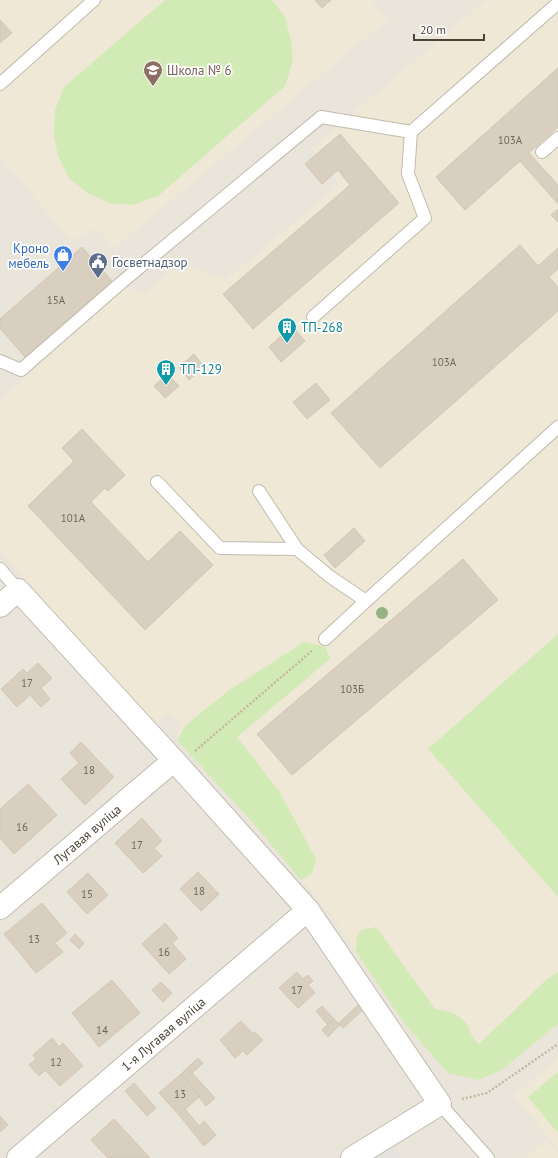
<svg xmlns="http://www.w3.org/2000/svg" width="558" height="1158" viewBox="0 0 558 1158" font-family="'PT Sans',sans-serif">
<rect width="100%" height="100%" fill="#f6f3ec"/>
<!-- residential -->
<rect fill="#eae5da" x="0" y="0" width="558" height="1158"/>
<!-- education -->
<g fill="#efe8d6">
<path d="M0,0h371l17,19 -274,229 -17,-20 -26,13 -71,-85z"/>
<path d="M486,0h72v1024l-58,47 -22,9 -30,-7 -44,-50 -75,-111 -74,-87 -78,-85 3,-15 -10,-13 -15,13 -155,-174v-151l128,-113 17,7 36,-31 45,17 114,-96 -28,-36z"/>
<path d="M558,1058v91l-45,-53z"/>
<path d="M546,1140l12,14v4h-33z"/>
</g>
<!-- green -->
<g fill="#d2eab5">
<path d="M165,0h107l13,17 6,23 2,21 -8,25 -127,110 -26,9 -23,-2 -22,-10 -18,-15 -11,-22 -4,-20 1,-26 9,-23z"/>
<path d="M558,634v263l-130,-148z"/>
<path d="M304,642l21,4 5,13 -93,78 42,54 37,68 -4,14 -11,7 -46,-55 -78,-85 9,-15 42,-34z"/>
<path d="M376,927l59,82c12,2 25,4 32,16 4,8 5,12 12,19l67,-64 12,-8v52l-58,47 -22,9 -30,-7 -44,-50 -48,-71 1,-15 4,-7z"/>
<path d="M558,1072v61l-30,-36z"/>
</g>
<!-- parking -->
<path fill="#e5e3e0" d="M388,1143l14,15h-31z"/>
<!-- building -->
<g fill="#d8cfc1" stroke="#d3c7b4">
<path d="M315,0h16l-9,8z"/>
<path d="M0,20l12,13 -12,10z"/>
<path d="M558,68v59l-29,26 29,32v19l-38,-43 -55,49 -29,-33z"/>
<path d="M340,134l59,69 -146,126 -30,-35 127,-109 -12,-15 -16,14 -17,-20z"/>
<path d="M558,209v13l-7,-7z"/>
<path d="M520,245l18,21 20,-18v21l-9,8 9,10v24l-178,157 -49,-55z"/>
<path d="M82,247l30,34 -87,76 -25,-29v-9z"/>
<path d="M292,326l13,15 -24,21 -12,-15z"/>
<path d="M194,354l10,13 -15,13 -10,-13z"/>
<path d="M167,374l12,12 -14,12 -11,-12z"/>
<path d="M316,383l14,17 -23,19 -14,-17z"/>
<path d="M82,429l43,46 -17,16 -3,-3 -14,14 57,60 32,-31 33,34 -68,65 -117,-124 46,-45 -12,-13z"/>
<path d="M354,528l11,13 -30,27 -11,-13z"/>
<path d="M463,559l35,41 -206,175 -35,-41z"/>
<path d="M38,663l14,15 -11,10 9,11 -9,8 -11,-12 -13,12 -16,-18 22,-20 4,4z"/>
<path d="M81,742l33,35 -29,28 -24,-26 18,-16 -9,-10z"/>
<path d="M28,784l29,31 -43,39 -14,-16v-29z"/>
<path d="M142,818l20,23 -8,7 8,8 -19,17 -28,-30z"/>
<path d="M198,872l21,22 -18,17 -21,-22z"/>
<path d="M88,873l20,22 -21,19 -20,-22z"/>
<path d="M42,903l25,30 -12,10 8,9 -27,21 -32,-39z"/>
<path d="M165,923l13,15 -6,5 14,16 -17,15 -27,-30z"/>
<path d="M75,934l9,9 -5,6 -9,-9z"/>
<path d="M297,972l6,7 5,-4 5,6 -5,4 7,8 -17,15 -19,-20z"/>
<path d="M112,980l28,33 -41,34 -27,-34z"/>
<path d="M161,982l11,11 -9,9 -11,-12z"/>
<path d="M359,1004l5,5 -21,19 -5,-4z"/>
<path d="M322,1006l12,13 -6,6 -12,-14z"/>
<path d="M334,1019l6,6 -12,12 -6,-7z"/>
<path d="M241,1021l12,13 2,-2 8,8 -16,15 -4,-4 -8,7 -15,-18z"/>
<path d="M52,1038l7,9 4,-4 20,23 -23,20 -15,-16 -6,6 -10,-11 7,-6 -3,-4z"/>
<path d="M198,1058l5,5 -11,10 23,25 -9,8 -7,-9 1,-1 -19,-22z"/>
<path d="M181,1074l19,22 -21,19 -20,-22z"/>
<path d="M134,1083l22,25 -9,8 -22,-25z"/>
<path d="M185,1109l14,17 5,-5 12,14 -12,11 -25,-31z"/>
<path d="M0,1116l8,9 -8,7z"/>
<path d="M114,1119l36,39h-42l-17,-18z"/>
</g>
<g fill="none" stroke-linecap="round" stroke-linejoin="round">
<!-- lane casing -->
<g stroke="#c2bbae" stroke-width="14">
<g id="lane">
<path d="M0,84l94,-84"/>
<path d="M542,152l16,-14"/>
<path d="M313,317l112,-99 -17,-44 3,-42 147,-129"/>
<path d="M0,361l21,9 101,-88 199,-165 90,15"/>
<path d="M157,482l63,66 77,1 32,27 37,25"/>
<path d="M259,491l38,58"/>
<path d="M0,569l18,21"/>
<path d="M325,639l41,-38 192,-174"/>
<path d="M440,1104l48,54"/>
</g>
</g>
<!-- street casing -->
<g stroke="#c2bbae" stroke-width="24">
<g id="street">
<path d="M0,606l18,-16 161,176 129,144 132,194 -88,54"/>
<path id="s1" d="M0,908l173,-147"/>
<path id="s2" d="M18,1158l290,-248"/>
</g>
</g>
<!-- path -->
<g stroke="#c4b79f" stroke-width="2.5" stroke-dasharray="2 2" stroke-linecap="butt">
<path d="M195,751l118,-101"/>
<path d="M462,1099l25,-6 71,-49"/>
</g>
<!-- lane -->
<use href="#lane" stroke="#fff" stroke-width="12"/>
<!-- street -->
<use href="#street" stroke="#fff" stroke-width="22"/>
</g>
<!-- trees -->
<circle fill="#97b381" cx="382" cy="613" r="6"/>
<!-- icons -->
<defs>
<g id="school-pin" transform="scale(1)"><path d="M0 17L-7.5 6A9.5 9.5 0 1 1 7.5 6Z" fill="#8d6e63" stroke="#fff"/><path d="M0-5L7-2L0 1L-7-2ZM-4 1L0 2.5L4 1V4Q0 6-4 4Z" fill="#fff"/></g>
<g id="shop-pin" transform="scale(1)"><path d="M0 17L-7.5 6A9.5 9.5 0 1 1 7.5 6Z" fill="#3f7fe0" stroke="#fff"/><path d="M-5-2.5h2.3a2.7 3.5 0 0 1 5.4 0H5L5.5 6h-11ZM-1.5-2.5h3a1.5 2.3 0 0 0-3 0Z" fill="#fff"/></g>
<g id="civic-pin" transform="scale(1)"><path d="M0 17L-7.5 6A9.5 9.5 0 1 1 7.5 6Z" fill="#5c6f8a" stroke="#fff"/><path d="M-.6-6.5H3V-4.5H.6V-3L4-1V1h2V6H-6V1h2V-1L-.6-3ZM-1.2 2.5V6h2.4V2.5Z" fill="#fff"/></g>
<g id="building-pin" transform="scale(1)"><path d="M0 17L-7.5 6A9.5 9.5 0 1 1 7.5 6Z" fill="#0f9aa8" stroke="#fff"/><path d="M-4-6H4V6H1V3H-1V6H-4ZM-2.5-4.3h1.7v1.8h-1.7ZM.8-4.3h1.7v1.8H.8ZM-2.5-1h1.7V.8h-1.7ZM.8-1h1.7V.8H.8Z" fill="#fff"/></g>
</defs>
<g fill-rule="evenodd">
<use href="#school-pin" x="153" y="70"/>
<use href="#shop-pin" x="63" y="255"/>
<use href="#civic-pin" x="98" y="262"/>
<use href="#building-pin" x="287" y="327"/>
<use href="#building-pin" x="166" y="369"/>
</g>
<g text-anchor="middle" stroke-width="3.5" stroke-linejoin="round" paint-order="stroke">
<!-- number labels -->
<g font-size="11" fill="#6e675b">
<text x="510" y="144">103А</text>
<text x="56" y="304">15А</text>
<text x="444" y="366">103А</text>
<text x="73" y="522">101А</text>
<text x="27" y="687">17</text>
<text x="352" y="693">103Б</text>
<text x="89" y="774">18</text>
<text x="22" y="831">16</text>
<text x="137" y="849">17</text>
<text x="199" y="895">18</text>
<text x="87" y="898">15</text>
<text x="34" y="943">13</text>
<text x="164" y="956">16</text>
<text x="297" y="994">17</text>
<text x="102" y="1034">14</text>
<text x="56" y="1066">12</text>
<text x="180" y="1098">13</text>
</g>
<!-- education labels -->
<g font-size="13" fill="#785e54" stroke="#fff" text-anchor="start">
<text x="167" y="75">Школа № 6</text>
</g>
<!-- shop labels -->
<g font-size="13" fill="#366cbe" stroke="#fff" text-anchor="end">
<text x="49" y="253">Кроно<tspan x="49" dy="15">мебель</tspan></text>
</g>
<!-- service labels -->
<g font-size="13" fill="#4e5e75" stroke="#fff" text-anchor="start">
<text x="112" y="267">Госветнадзор</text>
</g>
<!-- culture labels -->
<g font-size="13" fill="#0d838f" stroke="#fff" text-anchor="start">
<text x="301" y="332">ТП-268</text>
<text x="180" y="374">ТП-129</text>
</g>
<!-- street labels -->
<g font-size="13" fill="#4b4439" stroke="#fff">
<text dy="5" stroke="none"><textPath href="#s1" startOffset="114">Лугавая вуліца</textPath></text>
<text dy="5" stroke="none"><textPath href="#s2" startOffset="191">1-я Лугавая вуліца</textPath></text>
</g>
</g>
<!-- scale -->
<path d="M414 34v6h70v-6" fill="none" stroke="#4b4439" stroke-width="2"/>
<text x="420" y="34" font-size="12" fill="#4b4439" stroke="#ffffff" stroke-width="3" paint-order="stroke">20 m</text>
</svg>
